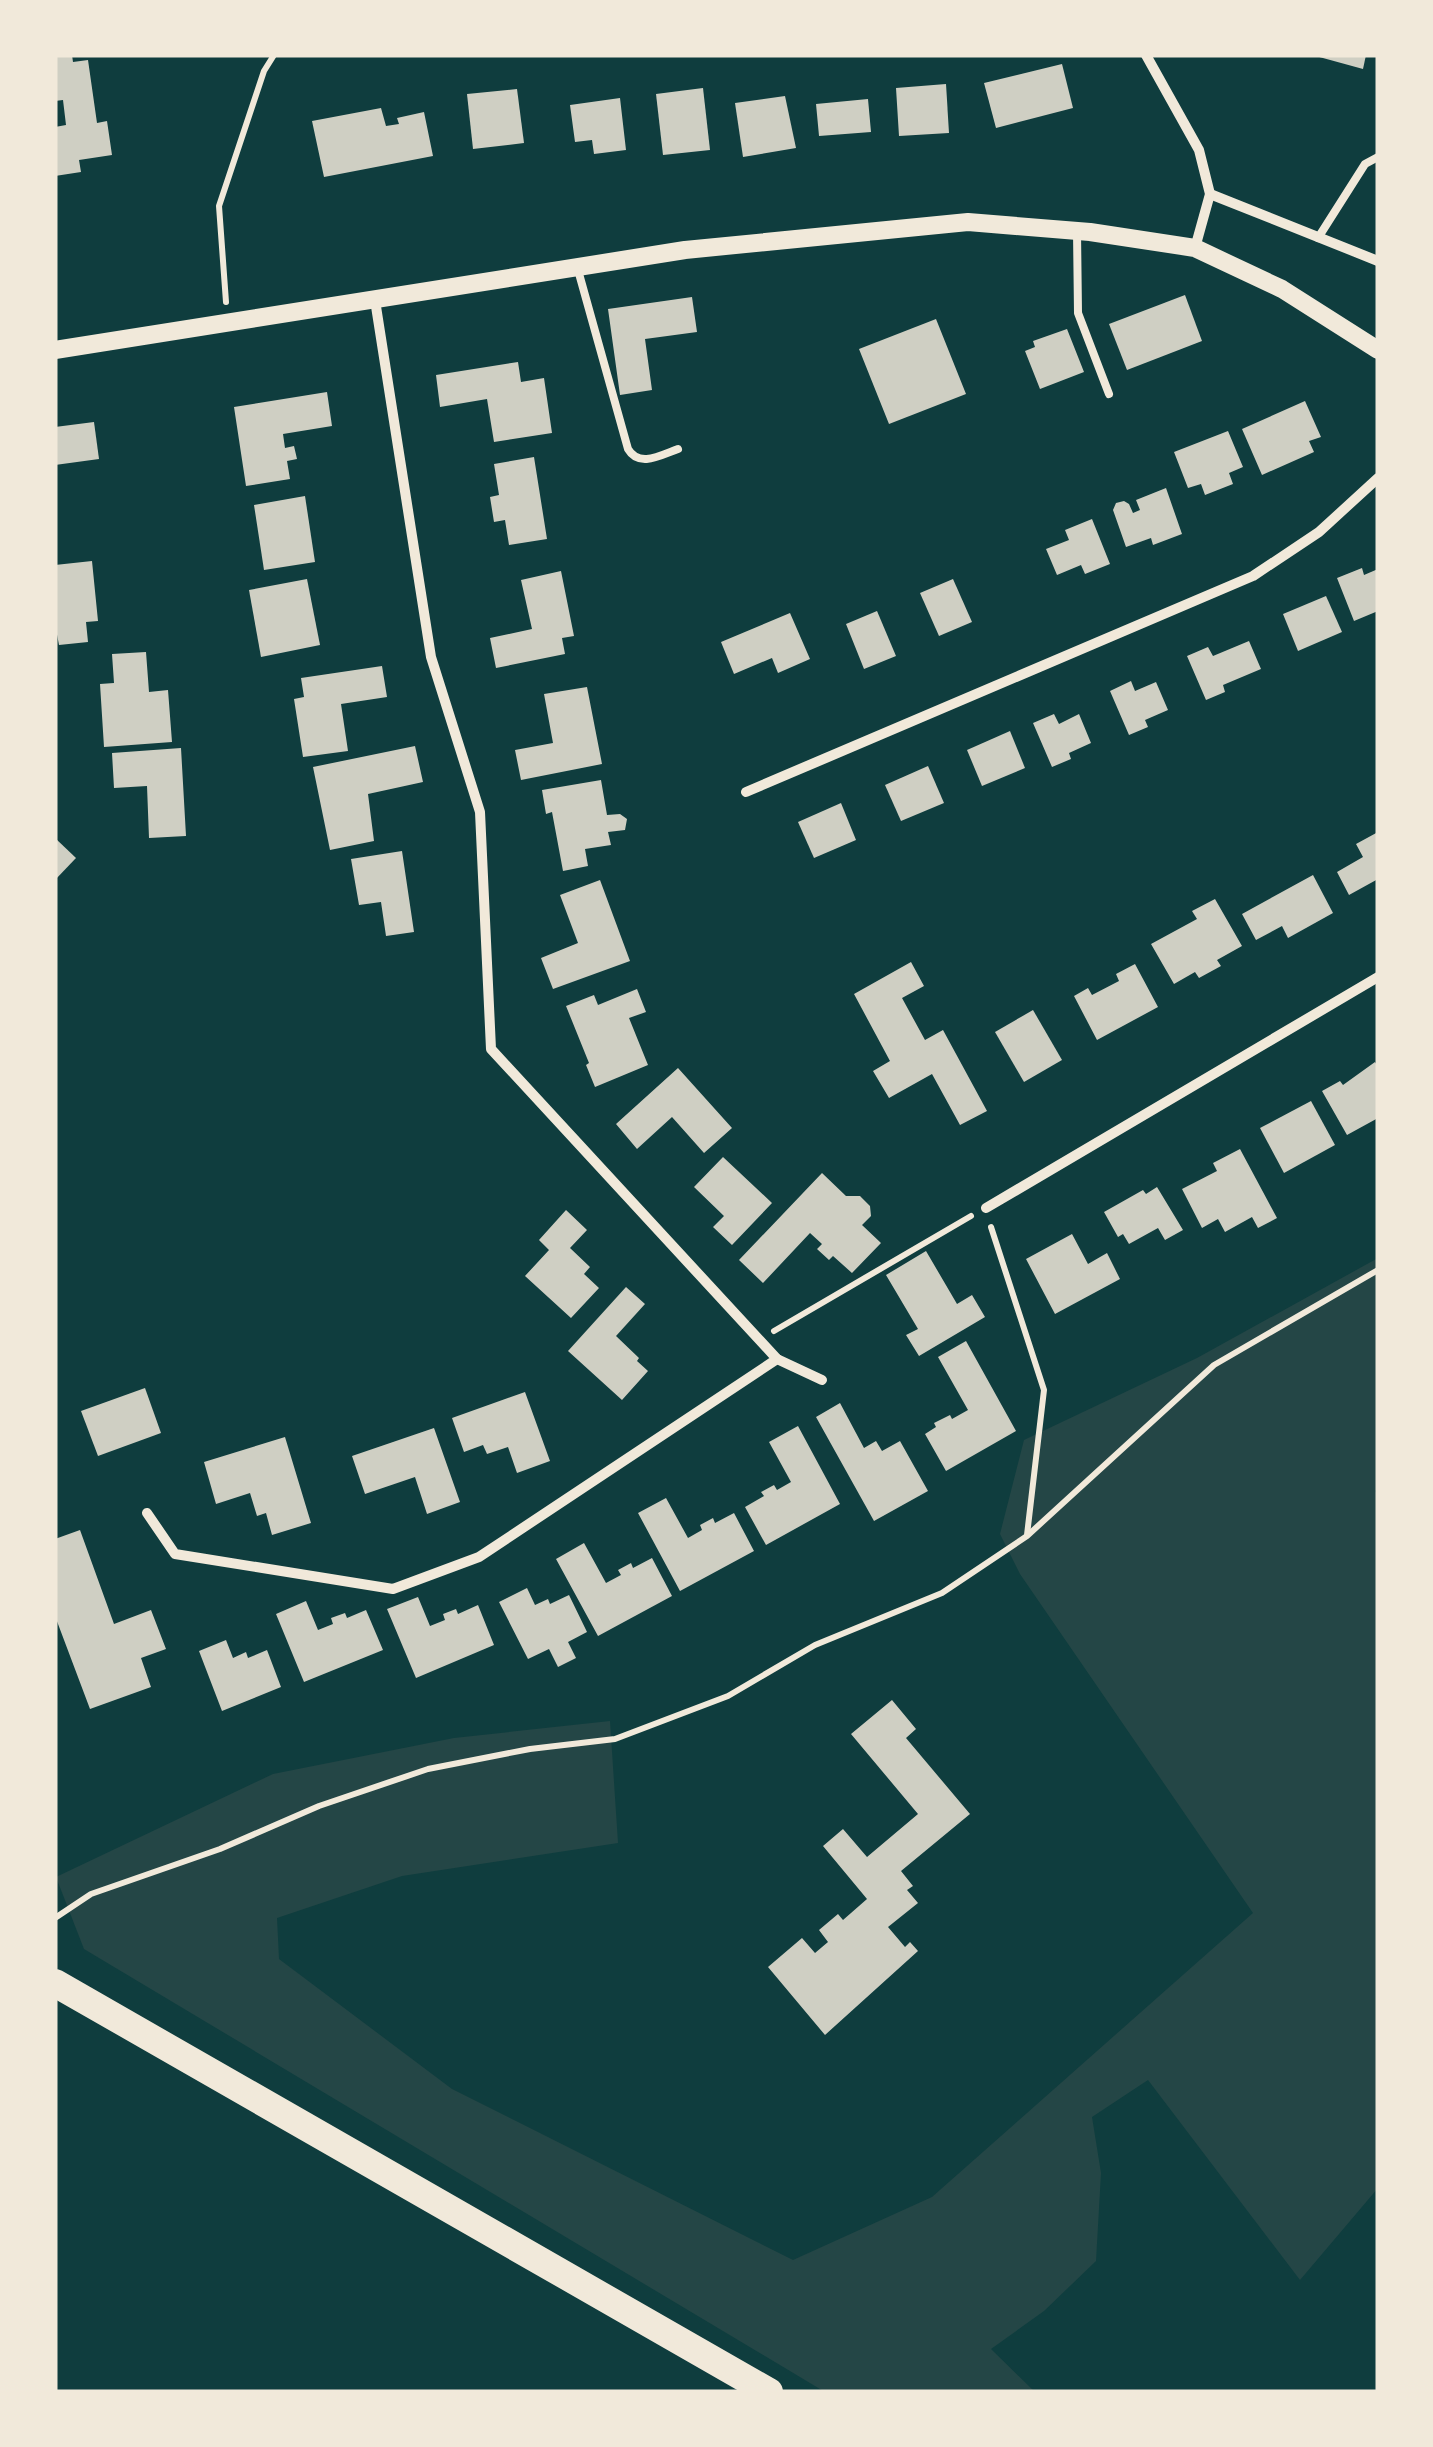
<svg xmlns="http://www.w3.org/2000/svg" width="1433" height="2447" viewBox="0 0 1433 2447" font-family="Roboto,sans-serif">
<rect width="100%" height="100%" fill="#0f3d3e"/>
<!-- green -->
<path fill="#244646" d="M1378,1258v230l-3,3 3,4v693l-78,92 -152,-200 -56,37 9,56 -5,88 -52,50 -53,38 44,43h-210l-741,-443 -28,-72 217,-103 181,-36 156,-17 8,122 -216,33 -125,42 2,41 173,130 341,171 139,-63 321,-284 -233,-339 -20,-40 24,-94 173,-82z"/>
<!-- building -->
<g fill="#cfcfc3">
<path d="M55,55h17l1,7 15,-2 9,63 10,-2 5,34 -33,5 2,12 -26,4v-49l11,-2 -3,-25 -8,1z"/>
<path d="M1312,55h54l-3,14z"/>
<path d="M1062,64l11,44 -77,20 -12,-45z"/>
<path d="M946,84l3,49 -50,3 -3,-48z"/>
<path d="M703,88l7,62 -47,5 -7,-61z"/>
<path d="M517,89l7,54 -51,6 -6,-55z"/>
<path d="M785,96l11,52 -53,9 -8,-54z"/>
<path d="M620,98l6,52 -32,4 -2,-14 -17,2 -5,-37z"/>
<path d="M868,99l3,33 -52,4 -3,-32z"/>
<path d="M381,108l5,18 13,-2 -2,-6 27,-6 9,44 -109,21 -12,-56z"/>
<path d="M1185,295l17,46 -75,29 -18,-46z"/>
<path d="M692,297l5,35 -52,7 7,51 -32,5 -12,-86z"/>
<path d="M936,319l30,75 -77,30 -30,-75z"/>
<path d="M1067,329l17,43 -44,17 -15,-38 10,-4 -2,-6z"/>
<path d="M518,362l3,20 23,-4 8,55 -58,9 -7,-43 -47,8 -4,-32z"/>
<path d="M327,392l5,34 -49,8 2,14 9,-2 3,13 -10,2 3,18 -44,7 -12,-79z"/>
<path d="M1305,401l16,36 -12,4 5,11 -52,23 -20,-46z"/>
<path d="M94,422l5,37 -44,6v-38z"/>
<path d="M1228,431l15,36 -14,6 4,11 -28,11 -4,-11 -13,4 -14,-36z"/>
<path d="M534,457l13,82 -38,6 -4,-25 -11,2 -4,-25 9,-2 -5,-31z"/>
<path d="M1166,488l16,46 -29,11 -2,-7 -25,9 -13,-37 3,-7 8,-2 5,3 4,9 7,-3 -4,-10z"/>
<path d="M305,496l10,66 -51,8 -10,-65z"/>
<path d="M1092,519l18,45 -25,10 -4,-9 -24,10 -11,-26 23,-9 -4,-10z"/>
<path d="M92,561l6,60 -12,1 2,20 -29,3 -4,-21v-59z"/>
<path d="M1362,568l2,7 14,-6v42l-24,10 -17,-43z"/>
<path d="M561,571l13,65 -12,2 3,16 -69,14 -6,-30 42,-9 -11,-49z"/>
<path d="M307,579l13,66 -59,12 -12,-67z"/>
<path d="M953,579l19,43 -33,14 -19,-43z"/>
<path d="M1326,596l16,36 -44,19 -15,-37z"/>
<path d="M877,611l19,45 -32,13 -18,-45z"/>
<path d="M790,613l20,46 -32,14 -6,-15 -38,16 -13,-32z"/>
<path d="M1249,641l12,28 -38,16 2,7 -19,8 -19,-44 21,-9 5,9z"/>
<path d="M146,652l3,40 19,-2 4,52 -68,5 -4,-63 14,-1 -2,-29z"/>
<path d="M382,666l5,31 -46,7 7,47 -45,6 -9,-58 10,-2 -3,-19z"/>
<path d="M1131,681l4,10 21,-9 12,28 -23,10 3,7 -19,8 -19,-44z"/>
<path d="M587,687l15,77 -81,16 -6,-30 38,-7 -9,-49z"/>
<path d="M1054,714l5,10 20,-10 12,29 -22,10 2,6 -19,8 -19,-44z"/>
<path d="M1010,731l15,37 -43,18 -15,-36z"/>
<path d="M415,746l8,36 -55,12 6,47 -44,9 -17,-83z"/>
<path d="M181,748l5,88 -37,2 -2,-52 -33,2 -2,-35z"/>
<path d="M928,766l16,37 -43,18 -16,-36z"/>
<path d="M601,780l6,35 13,-1 7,5 -2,11 -17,2 3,13 -26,4 3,17 -25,5 -11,-59 -6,2 -4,-24z"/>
<path d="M841,803l15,37 -42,18 -16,-36z"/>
<path d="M1378,832v47l-29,16 -12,-23 26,-15 -7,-13z"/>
<path d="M55,838l21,20 -21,22z"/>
<path d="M402,851l12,81 -28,4 -5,-34 -22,3 -8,-46z"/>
<path d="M1313,875l20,38 -45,25 -6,-12 -26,14 -14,-26z"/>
<path d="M600,880l30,81 -77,28 -12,-31 37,-15 -18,-48z"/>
<path d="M1215,899l27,47 -25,14 4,6 -22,12 -4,-6 -21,12 -23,-40 46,-25 -5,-8z"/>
<path d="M911,962l13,24 -22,12 23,42 18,-10 44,81 -27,14 -28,-51 -43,24 -16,-27 17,-10 -36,-67z"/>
<path d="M1135,964l23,43 -61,33 -23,-44 14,-8 4,7 27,-14 -3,-7z"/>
<path d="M637,989l9,23 -17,6 19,47 -53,22 -9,-22 3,-2 -23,-57 28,-11 4,10z"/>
<path d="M1033,1010l29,50 -38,22 -29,-50z"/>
<path d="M1375,1062l3,5v51l-31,17 -25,-44 18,-10 3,4z"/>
<path d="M678,1068l54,60 -28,25 -32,-36 -35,32 -21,-25z"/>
<path d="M1311,1101l24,44 -51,28 -24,-45z"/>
<path d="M1240,1149l37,69 -19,10 -6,-11 -27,15 -7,-13 -16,9 -20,-39 35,-18 -4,-8z"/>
<path d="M723,1157l49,46 -40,42 -19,-18 11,-11 -30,-29z"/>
<path d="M822,1173l24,23h14l10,10 1,10 -9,9 19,18 -29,30 -19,-17 -4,4 -12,-11 5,-5 -12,-11 -47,50 -24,-23z"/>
<path d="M1157,1187l26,43 -18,10 -7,-12 -29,16 -6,-10 -5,3 -14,-25 39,-22 3,4z"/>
<path d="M566,1210l21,20 -17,18 20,19 -6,7 15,14 -28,30 -46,-42 24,-26 -10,-10z"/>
<path d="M1072,1234l16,30 19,-11 13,26 -65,35 -29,-55z"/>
<path d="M926,1251l31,53 15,-9 13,22 -66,39 -13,-21 12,-6 -32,-54z"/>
<path d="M626,1287l19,17 -29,32 23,22 -2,3 11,10 -26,29 -54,-49z"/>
<path d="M966,1341l50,90 -70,40 -21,-37 11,-7 -2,-4 16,-8 2,4 16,-9 -30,-53z"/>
<path d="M145,1388l16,45 -63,23 -17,-45z"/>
<path d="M525,1392l25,69 -33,12 -9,-26 -21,7 -4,-9 -19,7 -12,-34z"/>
<path d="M840,1403l24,45 12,-7 6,10 18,-10 28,50 -54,30 -58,-104z"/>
<path d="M798,1426l42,78 -74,41 -21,-38 19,-11 -3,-4 13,-7 3,5 14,-8 -22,-40z"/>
<path d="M434,1428l26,74 -33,12 -12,-37 -50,17 -13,-38z"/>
<path d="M285,1437l26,86 -39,12 -6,-22 -9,3 -7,-23 -34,11 -12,-42z"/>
<path d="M666,1498l22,40 14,-8 -2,-5 13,-7 2,5 19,-10 20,38 -74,40 -42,-78z"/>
<path d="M80,1530l34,94 37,-14 15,39 -25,9 10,29 -61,22 -35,-93v-77z"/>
<path d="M584,1543l22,40 15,-8 -3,-5 13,-7 2,5 19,-10 20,38 -74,40 -42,-77z"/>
<path d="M527,1588l8,17 13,-6 2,5 19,-9 18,37 -19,10 8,16 -18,9 -9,-18 -21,10 -29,-57z"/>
<path d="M418,1597l12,29 15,-6 -2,-6 13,-5 2,5 20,-9 16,40 -78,33 -29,-69z"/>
<path d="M306,1601l12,29 15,-6 -2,-6 14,-5 2,5 19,-8 17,40 -79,32 -28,-68z"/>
<path d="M226,1640l7,18 13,-6 2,6 19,-8 14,37 -59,24 -23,-60z"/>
<path d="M892,1700l24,29 -10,9 64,76 -69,57 12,15 -6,4 11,13 -30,24 17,20 5,-5 8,9 -93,84 -57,-68 34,-29 13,15 13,-11 -9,-12 19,-16 5,6 24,-21 -44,-53 20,-17 24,28 51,-43 -67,-80z"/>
</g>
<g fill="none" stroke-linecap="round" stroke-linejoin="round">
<!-- path -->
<g stroke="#f1e9da" stroke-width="6">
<path d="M226,302l-7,-96 45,-135 10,-16"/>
<path d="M991,1227l53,163 -17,145"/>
<path d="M774,1331l197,-115"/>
<path d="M55,1918l36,-24 129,-45 99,-43 109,-37 102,-20 85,-10 113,-43 87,-51 127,-52 85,-57 187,-171 164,-95"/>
</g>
<!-- service -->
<g stroke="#f1e9da" stroke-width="8">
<path d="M1077,231l1,82 31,81"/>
<path d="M1318,238l47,-74 13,-7"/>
<path d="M578,270l50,179c11,19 33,6 50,0"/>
</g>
<!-- minor -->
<g stroke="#f1e9da" stroke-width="10">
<path d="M1146,55l53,95 11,44 -15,54"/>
<path d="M1210,194l168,67"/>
<path d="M746,792l507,-216 66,-44 59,-54"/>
<path d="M986,1208l392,-231"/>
<path d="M777,1359l45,21"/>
<path d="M147,1513l28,41 218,35 86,-32 298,-198 -286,-310 -11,-237 -49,-155 -56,-357"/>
</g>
<!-- tertiary -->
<path stroke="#f1e9da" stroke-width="18" d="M55,350l630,-100 283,-28 122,10 105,16 87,41 96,61"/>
<!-- trunk -->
<path stroke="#f1e9da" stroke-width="28" d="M55,1983l714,409"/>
</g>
<!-- border -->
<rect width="1433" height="2447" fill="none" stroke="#f1e9da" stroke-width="115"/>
</svg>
